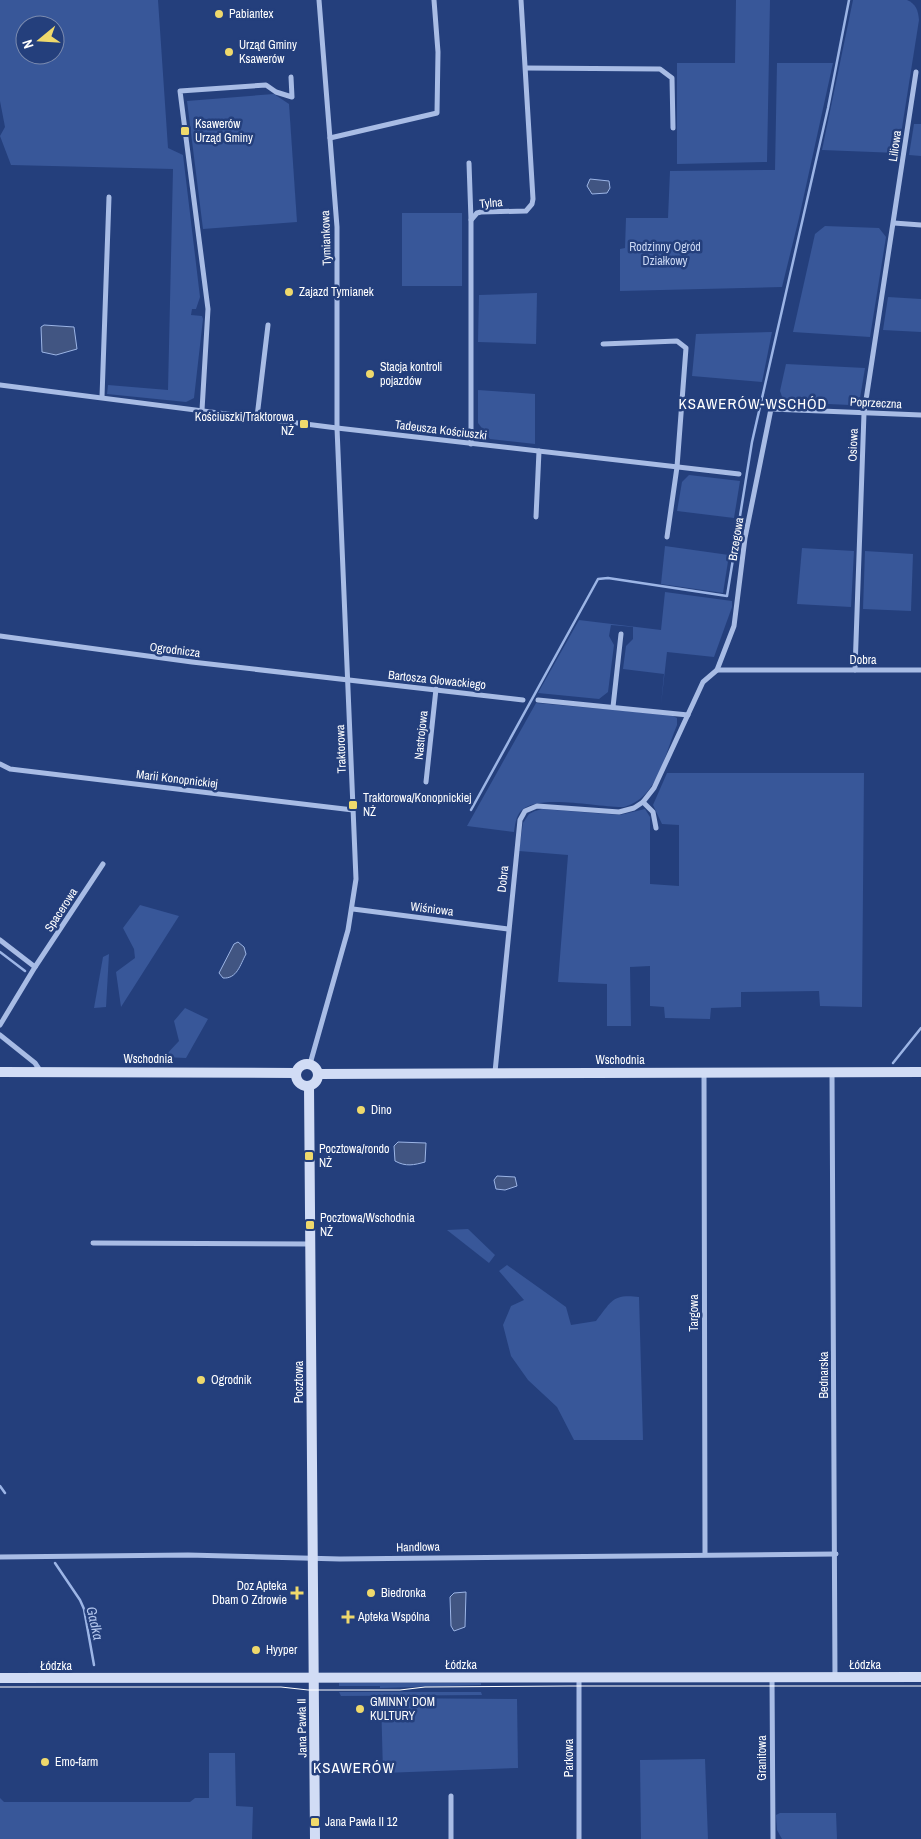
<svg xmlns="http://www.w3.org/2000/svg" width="921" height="1839" viewBox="0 0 921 1839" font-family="'Archivo Narrow',sans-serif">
<rect width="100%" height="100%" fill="#243f7c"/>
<!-- green -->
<g fill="#385799" fill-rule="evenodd">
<path d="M0,0h158l10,148 15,7 17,142 -4,12h-4l-1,6 11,1 1,3 -9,79 -8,4 -79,-8 1,-9 60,5 5,-221 -162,-4 -11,-29 5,-9 -5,-26zM25,25h30v30h-30z"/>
<path d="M736,0h34l-3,162 -90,2v-101h58z"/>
<path d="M853,0h54c9,4 11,10 12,20l-21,133 -76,-3z"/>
<path d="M777,63h56l-34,155 -17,69 -162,4v-42l5,-1 1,-30h42l2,-47 105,-1z"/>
<path d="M274,94l15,10 8,118 -94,7 -16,-128z"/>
<path d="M914,124h7v32l-12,-1z"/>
<rect x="402" y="213" width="60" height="73"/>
<path d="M825,226l54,2 7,9 -16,100 -77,-5 22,-98z"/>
<path d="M537,293l-1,51 -58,-2 1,-47z"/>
<path d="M888,297l33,2v33l-38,-2z"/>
<path d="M772,332l-10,50 -70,-6 4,-42z"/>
<path d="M786,364l79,4 -5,30 -10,7 -66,-3 -4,-11z"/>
<path d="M478,390l57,4v50l-45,-5 -12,-16z"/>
<path d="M689,475l51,6 -6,37 -57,-7 5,-29z"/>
<path d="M665,546l64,9 -6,38 -62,-9z"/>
<path d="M802,548l52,3 -3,56 -54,-3z"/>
<path d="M865,551l48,3 -2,57 -48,-2z"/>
<path d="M665,592l67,9v6l-18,50 -47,-5 -6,53 3,-31 -41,-5 3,-23 7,-7v-12l-22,-2 -2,11 5,9 -6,47 -9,7 -61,-6 41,-73 82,10z"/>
<path d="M536,703l135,12 6,3v7c-12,28 -19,73 -53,82 -24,1 -86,-14 -103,4 -5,5 -6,14 -7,21l-47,-6z"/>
<path d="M667,773h197l-2,234 -42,-1 -1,-15 -78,1v15l-30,1 -1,11 -45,-1 -1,-11 -14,-1v-40l-20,1 1,59h-24v-42l-49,-2 10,-127 -49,-4 4,-28 6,-9 6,-3 7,-2 78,6 25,-6 5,8v67l29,2v-61l-17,-1 -9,-19z"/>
<path d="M140,905l39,11 -58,91 -5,-35 19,-14 -1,-9 -11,-21z"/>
<path d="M109,954l-3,53 -12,1 9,-51z"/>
<path d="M185,1008l23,11 -22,39 -22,-1 15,-16 -5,-20z"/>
<path d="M468,1229l27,26 -6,8 -42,-33z"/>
<path d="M507,1265l59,42 5,18 25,-4c16,-20 16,-27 43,-24l4,143h-69l-17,-33 -29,-27 -17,-24 -8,-31 8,-19 13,-6 -25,-29z"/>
<path d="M339,1683h142v2l-101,3v-2h-41z"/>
<path d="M339,1692h142l1,3 -141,1z"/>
<path d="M381,1698l136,1 1,69 -135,5z"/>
<path d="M209,1753h26l1,53 17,1 -1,32h-252v-41l4,4h186l5,-4h14z"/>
<path d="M705,1759l3,80h-67l-1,-79z"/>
<path d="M780,1813h56l1,26h-55l-5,-9 -1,-15z"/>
</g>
<!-- water -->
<g fill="#415582" stroke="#9cb5e6">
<path d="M590,179l19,2 1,7 -3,5 -15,1 -5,-8z"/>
<path d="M44,325l30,2 3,22 -21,6 -14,-3 -1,-25z"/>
<path d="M238,942l6,5 2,7c-6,11 -9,25 -23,24l-4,-5 15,-29z"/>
<path d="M398,1142l28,1 -1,19c-11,3 -19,5 -30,-1l-1,-15z"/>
<path d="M497,1176l18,1 2,9 -12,4 -9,-1 -2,-9z"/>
<path d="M466,1592l-1,35 -11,4 -3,-5 -1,-29 4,-4z"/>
</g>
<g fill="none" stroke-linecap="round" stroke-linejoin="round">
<!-- stream -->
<g stroke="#9cb5e6" stroke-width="2.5">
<path d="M471,810l127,-231 10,-1 119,18 25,-154 76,-334 21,-108"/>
<path d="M0,952l25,19"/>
<path d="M893,1063l28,-35"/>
<path d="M0,1486l5,7"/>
<path d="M55,1563l25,37 4,9 10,56"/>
</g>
<!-- street -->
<g stroke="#a8bce5" stroke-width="5">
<path d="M526,68l134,1 12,9 1,50"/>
<path d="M330,138l107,-25 1,-61 -4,-52"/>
<path d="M469,163l2,57"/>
<path d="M894,223l27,2"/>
<path d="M603,344l74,-3 9,7 -9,119 -10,70"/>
<path d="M0,385l337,43 402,46"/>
<path d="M102,397l7,-200"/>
<path d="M202,410l6,-101 -28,-218 86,-6 10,7 16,5 -1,-20"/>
<path d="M257,417l11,-92"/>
<path d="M471,444v-224l6,-7 4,-1 45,-1 6,-7 1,-5 -12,-199"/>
<path d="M536,517l3,-66"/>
<path d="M0,636l192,26 331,38"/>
<path d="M717,670l17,-44 11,-88 26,-129 150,6"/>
<path d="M855,670l9,-257 52,-341"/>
<path d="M538,700l150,15"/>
<path d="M613,707l8,-73"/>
<path d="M0,764l10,5 343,41"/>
<path d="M426,782l10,-93"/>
<path d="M643,802l10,10 3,16"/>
<path d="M353,909l155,20"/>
<path d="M0,940l35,27"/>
<path d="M0,1025l35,-58 68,-103"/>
<path d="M0,1035l35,28 6,9"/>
<path d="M310,1064l38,-134 8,-51 -19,-451v-201l-18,-227"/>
<path d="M495,1072l25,-252 5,-9 12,-5 82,6 15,-4 9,-6 11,-14 49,-106 14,-12h204"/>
<path d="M704,1072l1,482"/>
<path d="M832,1073l3,604"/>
<path d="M93,1243l217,1"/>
<path d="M0,1557l188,-2 152,4 496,-5"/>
<path d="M772,1677l1,162"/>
<path d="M579,1678v161"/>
<path d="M451,1796v43"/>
</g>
<!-- secondary -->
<g stroke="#d1dcf5" stroke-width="10">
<circle cx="307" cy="1075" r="11"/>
<path d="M0,1072l296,1"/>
<path d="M318,1074l603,-2"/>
<path d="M309,1086l6,753"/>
<path d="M0,1678l921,-1"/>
</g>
<!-- tram -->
<path stroke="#fff" stroke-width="1" d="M0,1687h281l27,3h92l25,-3 144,-1h352"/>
</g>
<!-- markers -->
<g fill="#efd96c" stroke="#243f7c" stroke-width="2">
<circle cx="219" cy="14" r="5"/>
<circle cx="229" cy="52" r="5"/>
<rect x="180" y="126" width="10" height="10" rx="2.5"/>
<circle cx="289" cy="292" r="5"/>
<circle cx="370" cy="374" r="5"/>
<rect x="299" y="419" width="10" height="10" rx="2.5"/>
<rect x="348" y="800" width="10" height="10" rx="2.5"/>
<circle cx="361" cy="1110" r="5"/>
<rect x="304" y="1151" width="10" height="10" rx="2.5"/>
<rect x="305" y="1220" width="10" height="10" rx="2.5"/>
<circle cx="201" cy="1380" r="5"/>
<path d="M294.5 1585.5h5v5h5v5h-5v5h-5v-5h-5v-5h5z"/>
<circle cx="371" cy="1593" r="5"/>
<path d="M345.5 1609.5h5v5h5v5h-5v5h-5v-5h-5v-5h5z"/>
<circle cx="256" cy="1650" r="5"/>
<circle cx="360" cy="1709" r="5"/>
<circle cx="45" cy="1762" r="5"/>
<rect x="310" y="1817" width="10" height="10" rx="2.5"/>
</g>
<g text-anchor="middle" stroke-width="5" stroke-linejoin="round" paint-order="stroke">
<!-- poi labels -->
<g font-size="12" fill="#fff" stroke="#243f7c" text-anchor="start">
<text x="229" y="18">Pabiantex</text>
<text x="239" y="49">Urząd Gminy<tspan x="239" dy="14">Ksawerów</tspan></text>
<text x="195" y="128">Ksawerów<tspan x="195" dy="14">Urząd Gminy</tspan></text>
<text x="299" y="296">Zajazd Tymianek</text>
<text x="380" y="371">Stacja kontroli<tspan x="380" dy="14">pojazdów</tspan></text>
<text x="294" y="421" text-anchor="end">Kościuszki/Traktorowa<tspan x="294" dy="14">NŻ</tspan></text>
<text x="363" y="802">Traktorowa/Konopnickiej<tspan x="363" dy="14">NŻ</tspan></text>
<text x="371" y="1114">Dino</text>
<text x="319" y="1153">Pocztowa/rondo<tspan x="319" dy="14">NŻ</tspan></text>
<text x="320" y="1222">Pocztowa/Wschodnia<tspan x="320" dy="14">NŻ</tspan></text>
<text x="211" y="1384">Ogrodnik</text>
<text x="287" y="1590" text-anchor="end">Doz Apteka<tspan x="287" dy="14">Dbam O Zdrowie</tspan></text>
<text x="381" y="1597">Biedronka</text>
<text x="358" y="1621">Apteka Wspólna</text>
<text x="266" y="1654">Hyyper</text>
<text x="370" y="1706">GMINNY DOM<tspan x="370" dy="14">KULTURY</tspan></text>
<text x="55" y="1766">Emo-farm</text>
<text x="325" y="1826">Jana Pawła II 12</text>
</g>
<!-- street labels -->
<g font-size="12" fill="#fff" stroke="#243f7c">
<text transform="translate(895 146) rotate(-82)" y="4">Liliowa</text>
<text transform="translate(491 203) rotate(-5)" y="4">Tylna</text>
<text transform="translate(326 238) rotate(-92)" y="4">Tymiankowa</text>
<text transform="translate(876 403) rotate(3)" y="4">Poprzeczna</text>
<text transform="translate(441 430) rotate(7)" y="4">Tadeusza Kościuszki</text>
<text transform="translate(853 445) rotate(-88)" y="4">Osiowa</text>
<text transform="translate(736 539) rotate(-81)" y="4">Brzegowa</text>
<text transform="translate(175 650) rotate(7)" y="4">Ogrodnicza</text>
<text x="863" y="664">Dobra</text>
<text transform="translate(437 680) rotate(6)" y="4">Bartosza Głowackiego</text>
<text transform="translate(421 735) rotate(-84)" y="4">Nastrojowa</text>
<text transform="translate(341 749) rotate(-92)" y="4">Traktorowa</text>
<text transform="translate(177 779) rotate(7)" y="4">Marii Konopnickiej</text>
<text transform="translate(503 879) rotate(-84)" y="4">Dobra</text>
<text transform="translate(432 909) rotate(7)" y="4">Wiśniowa</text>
<text transform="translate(61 910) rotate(-57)" y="4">Spacerowa</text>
<text x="148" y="1063">Wschodnia</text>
<text x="620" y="1064">Wschodnia</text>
<text transform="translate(694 1313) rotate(-90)" y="4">Targowa</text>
<text transform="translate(824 1375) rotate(-90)" y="4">Bednarska</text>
<text transform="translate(299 1382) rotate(-90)" y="4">Pocztowa</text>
<text transform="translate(418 1547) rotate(-1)" y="4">Handlowa</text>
<text x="461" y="1669">Łódzka</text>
<text x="865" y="1669">Łódzka</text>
<text x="56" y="1670">Łódzka</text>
<text transform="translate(302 1728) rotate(-91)" y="4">Jana Pawła II</text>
<text transform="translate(569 1758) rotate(-90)" y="4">Parkowa</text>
<text transform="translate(762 1758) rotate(-90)" y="4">Granitowa</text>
</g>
<!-- park labels -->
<g font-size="12" fill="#cbd8f4" stroke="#243f7c">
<text x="665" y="251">Rodzinny Ogród<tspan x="665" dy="14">Działkowy</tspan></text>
</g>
<!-- water labels -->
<g font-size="14" font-style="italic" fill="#b3c6ed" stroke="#243f7c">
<text transform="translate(95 1623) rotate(77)" y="5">Gadka</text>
</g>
<!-- quarter labels -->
<g font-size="15" letter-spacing="1" fill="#fff" stroke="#243f7c">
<text x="753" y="409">KSAWERÓW-WSCHÓD</text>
<text x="354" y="1773">KSAWERÓW</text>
</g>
</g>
<!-- north arrow -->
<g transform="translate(40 40) rotate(252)"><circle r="24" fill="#243f7c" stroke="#7c8cb0"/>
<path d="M0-4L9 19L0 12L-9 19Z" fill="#efd96c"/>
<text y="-8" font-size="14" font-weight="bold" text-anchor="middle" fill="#ffffff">N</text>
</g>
</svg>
